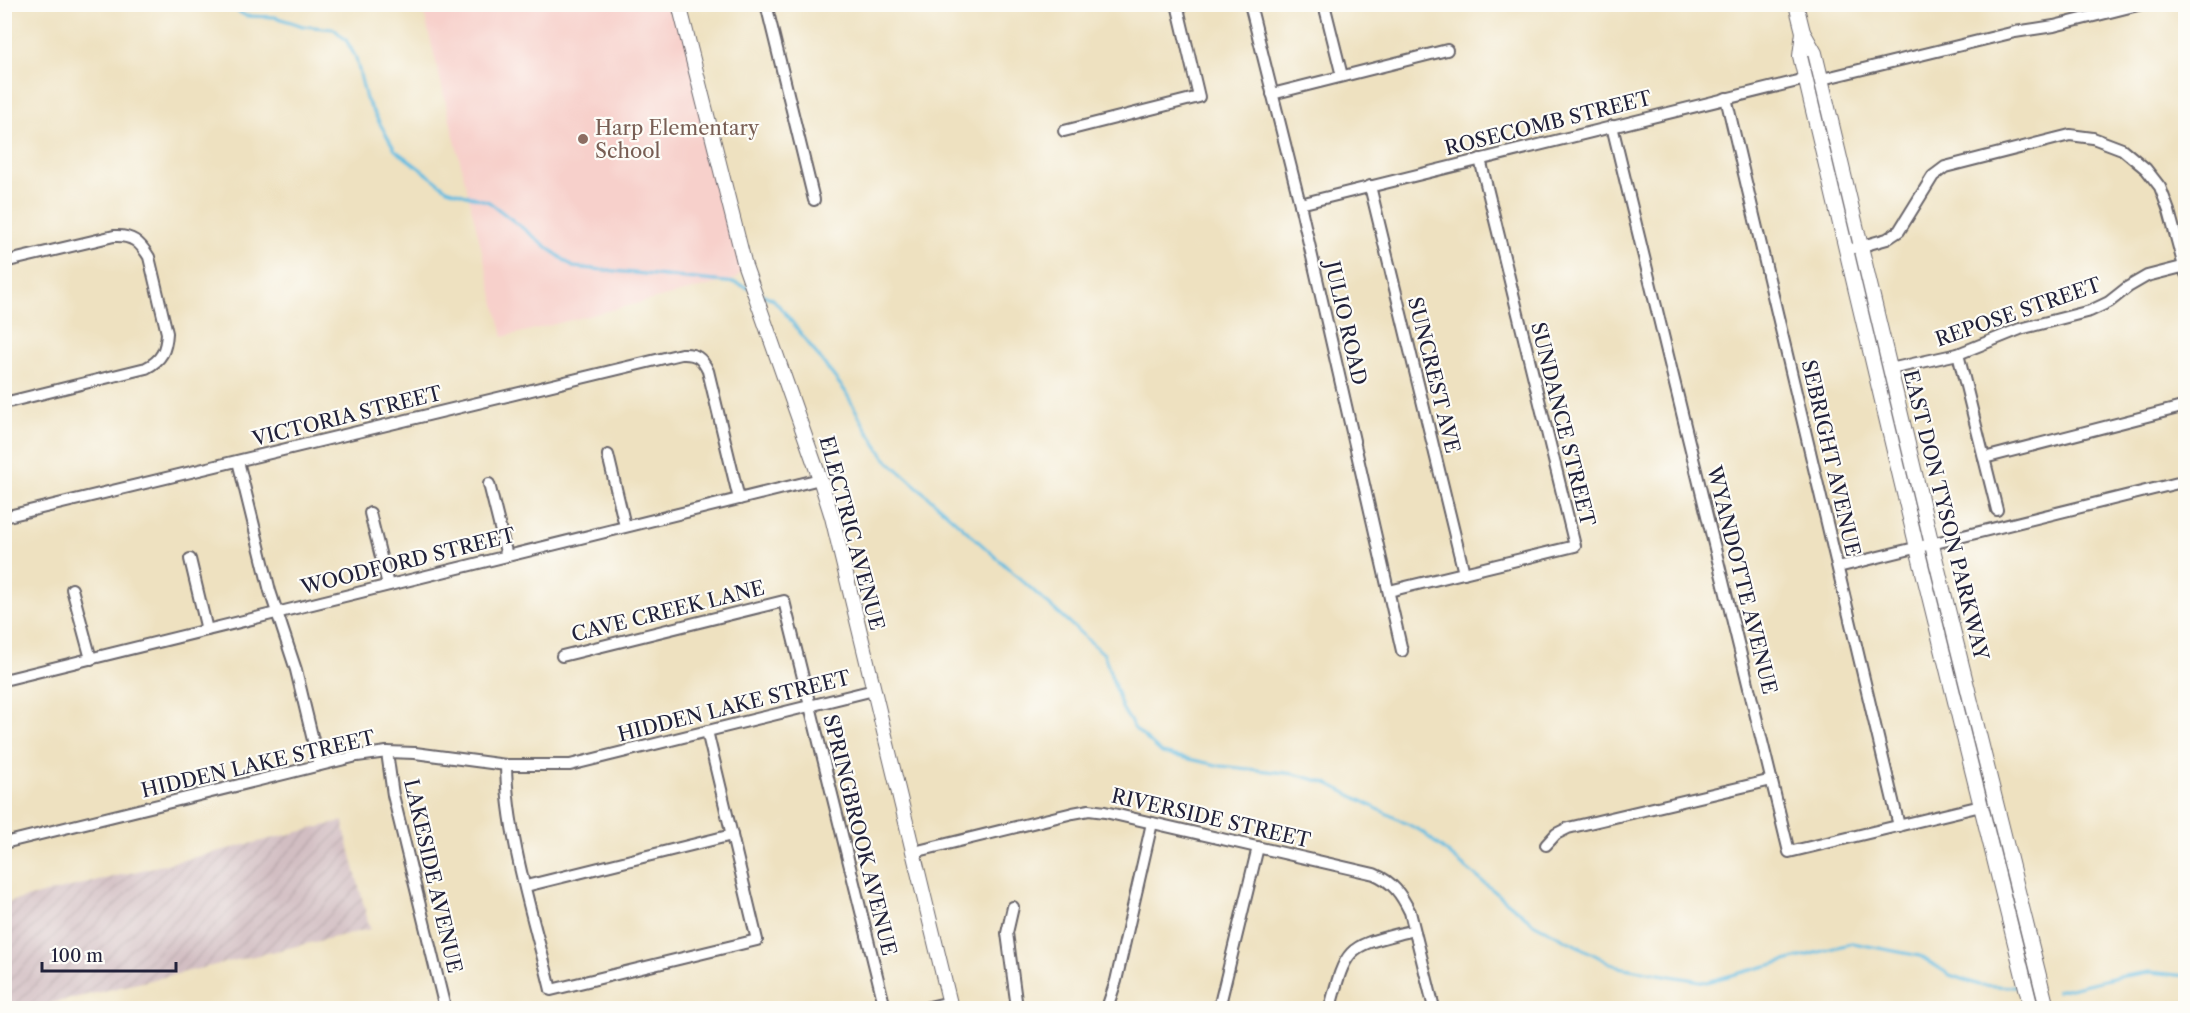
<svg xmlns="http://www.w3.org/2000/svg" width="2190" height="1013" viewBox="0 0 2190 1013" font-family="'Libre Caslon Text',serif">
<defs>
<pattern id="industrial-furrows" width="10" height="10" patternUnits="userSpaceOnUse" patternTransform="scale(1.5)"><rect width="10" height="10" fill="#d2bec2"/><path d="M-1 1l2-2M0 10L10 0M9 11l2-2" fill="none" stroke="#b4a3a8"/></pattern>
</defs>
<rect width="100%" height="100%" fill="#fdfcf7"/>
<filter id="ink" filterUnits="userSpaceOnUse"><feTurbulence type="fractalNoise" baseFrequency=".0167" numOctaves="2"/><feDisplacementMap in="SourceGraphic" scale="12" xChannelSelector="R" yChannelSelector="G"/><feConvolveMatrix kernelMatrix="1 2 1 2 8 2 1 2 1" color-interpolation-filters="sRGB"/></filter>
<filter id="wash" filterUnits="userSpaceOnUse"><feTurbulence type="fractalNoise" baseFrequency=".008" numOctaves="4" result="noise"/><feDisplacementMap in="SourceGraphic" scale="24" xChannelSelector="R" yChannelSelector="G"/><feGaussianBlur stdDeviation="1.35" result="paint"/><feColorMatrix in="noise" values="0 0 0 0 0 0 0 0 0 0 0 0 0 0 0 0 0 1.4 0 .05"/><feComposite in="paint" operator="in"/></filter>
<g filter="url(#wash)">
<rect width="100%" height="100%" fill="#eee1c0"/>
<!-- built -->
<path fill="#f7d0cb" d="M422,5h257l66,261 -9,13 -233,58z"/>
<!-- industrial -->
<path fill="url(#industrial-furrows)" d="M344,821l1,11 25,97 -339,79h-26v-105z"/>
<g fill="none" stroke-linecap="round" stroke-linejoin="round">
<!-- stream -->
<g stroke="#64bce1" stroke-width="3">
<path d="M225,4l21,12 29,1 28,9 31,3 12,11 10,18 10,41 29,51 52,39 42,13 84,65 163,16 12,5"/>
<path d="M759,293l14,6 12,14 60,78 19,34 21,33 219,196 18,54 13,21 27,24 59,13 73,8 33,9 94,48 112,92 85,44 88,15 147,-39 67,13 30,19 29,10 36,2"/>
<path d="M2057,991l60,-14 33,-5 36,4"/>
</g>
</g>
</g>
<g filter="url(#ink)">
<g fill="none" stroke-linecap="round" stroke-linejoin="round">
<!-- street casing -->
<g stroke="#69656a" stroke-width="14">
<g id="street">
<path d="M766,4l48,196"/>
<path d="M1250,4l50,200 102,447"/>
<path d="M1324,4l18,72"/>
<path d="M1822,79l193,-47 39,-6 88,-22"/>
<path d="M1272,94l175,-44"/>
<path d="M1726,98l173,728"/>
<path d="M1612,126l177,726 192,-46"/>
<path d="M1064,131l135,-34 -22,-93"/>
<path d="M1370,186l94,387"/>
<path d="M1300,204l506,-125"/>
<path d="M1855,248l32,-9 12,-8 34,-55 12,-9 125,-32 23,3 29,11 24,20 14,18 9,24 17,63"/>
<path d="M4,262l110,-26c18,-1 26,6 35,21l18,76c-1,17 -5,27 -21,35l-142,35"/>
<path d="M1958,354l39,156"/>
<path d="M1890,369l68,-15 62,-25 70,-18 19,-9 19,-15 19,-11 39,-10"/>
<path d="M608,455l17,71"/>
<path d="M1984,458l202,-52"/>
<path d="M238,461l32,130 26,79 23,95"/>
<path d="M489,484l18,72"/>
<path d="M370,513l18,72"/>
<path d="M4,517l677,-163c15,-1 21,4 27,17l31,128"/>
<path d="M190,559l17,71"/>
<path d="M1838,567l348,-86"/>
<path d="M72,589l19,70"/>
<path d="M1389,591l186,-45 -95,-387"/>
<path d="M562,656l222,-55 101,407"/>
<path d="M4,680l816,-201"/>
<path d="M387,752l6,43 52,213"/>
<path d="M506,765c1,73 28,154 45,225l206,-50 -50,-209"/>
<path d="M4,843l353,-87 30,-4 28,1 91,12h64l304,-75"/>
<path d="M1546,845l10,-11 12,-6 204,-48"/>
<path d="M914,852l159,-39 16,-3 16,2 269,62c19,8 27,20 36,38l24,96"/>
<path d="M526,886l206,-51"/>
<path d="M1013,907l-6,26 10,75"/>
<path d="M925,1008l25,-6"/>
<path d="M1107,1008l9,-27 36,-158"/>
<path d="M1219,1008l39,-161"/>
<path d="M1330,1008c17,-67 20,-61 84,-78"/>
</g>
</g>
<!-- secondary casing -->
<g stroke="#69656a" stroke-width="16">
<g id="secondary">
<path d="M679,4l66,262 75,213 12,38 119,491"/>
<path d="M1796,4l7,28 12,21 117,492 115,463"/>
<path d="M1803,32l-3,24 117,492 114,460"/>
</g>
</g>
<!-- street -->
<use href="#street" stroke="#fff" stroke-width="10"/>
<!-- secondary -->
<use href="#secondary" stroke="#fff" stroke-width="14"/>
</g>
</g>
<!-- markers -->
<circle fill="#8d6e63" stroke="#fdfcf7" stroke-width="2" cx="583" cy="139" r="6"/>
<g text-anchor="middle" stroke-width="4.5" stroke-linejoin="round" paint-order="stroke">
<!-- street labels -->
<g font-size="20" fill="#22223b" stroke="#fdfcf7">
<text transform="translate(1548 123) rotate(-14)" y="7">ROSECOMB STREET</text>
<text transform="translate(2018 312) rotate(-19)" y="7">REPOSE STREET</text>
<text transform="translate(1346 323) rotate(77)" y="7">JULIO ROAD</text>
<text transform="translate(1434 375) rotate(76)" y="7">SUNCREST AVE</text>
<text transform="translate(347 416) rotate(-14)" y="7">VICTORIA STREET</text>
<text transform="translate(1563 424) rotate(76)" y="7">SUNDANCE STREET</text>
<text transform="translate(1831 458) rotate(77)" y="7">SEBRIGHT AVENUE</text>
<text transform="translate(1946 515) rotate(76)" y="7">EAST DON TYSON PARKWAY</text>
<text transform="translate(852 533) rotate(75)" y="7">ELECTRIC AVENUE</text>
<text transform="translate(408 561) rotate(-14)" y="7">WOODFORD STREET</text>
<text transform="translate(1742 580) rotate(76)" y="7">WYANDOTTE AVENUE</text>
<text transform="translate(668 611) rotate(-14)" y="7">CAVE CREEK LANE</text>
<text transform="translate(734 706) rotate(-14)" y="7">HIDDEN LAKE STREET</text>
<text transform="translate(258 764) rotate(-13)" y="7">HIDDEN LAKE STREET</text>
<text transform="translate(1211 818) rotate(13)" y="7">RIVERSIDE STREET</text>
<text transform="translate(860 835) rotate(76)" y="7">SPRINGBROOK AVENUE</text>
<text transform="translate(433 876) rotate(77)" y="7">LAKESIDE AVENUE</text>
</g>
<!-- education labels -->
<g font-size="20" fill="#785e54" stroke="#fdfcf7" text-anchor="start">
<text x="595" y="135">Harp Elementary<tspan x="595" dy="23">School</tspan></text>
</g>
</g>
<!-- margin -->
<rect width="2190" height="1013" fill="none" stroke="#fdfcf7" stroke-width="24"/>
<!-- scale -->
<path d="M42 962v9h134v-9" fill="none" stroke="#22223b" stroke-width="3"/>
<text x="51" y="962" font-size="18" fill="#22223b" stroke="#fdfcf7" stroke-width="4.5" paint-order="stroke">100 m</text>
</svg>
